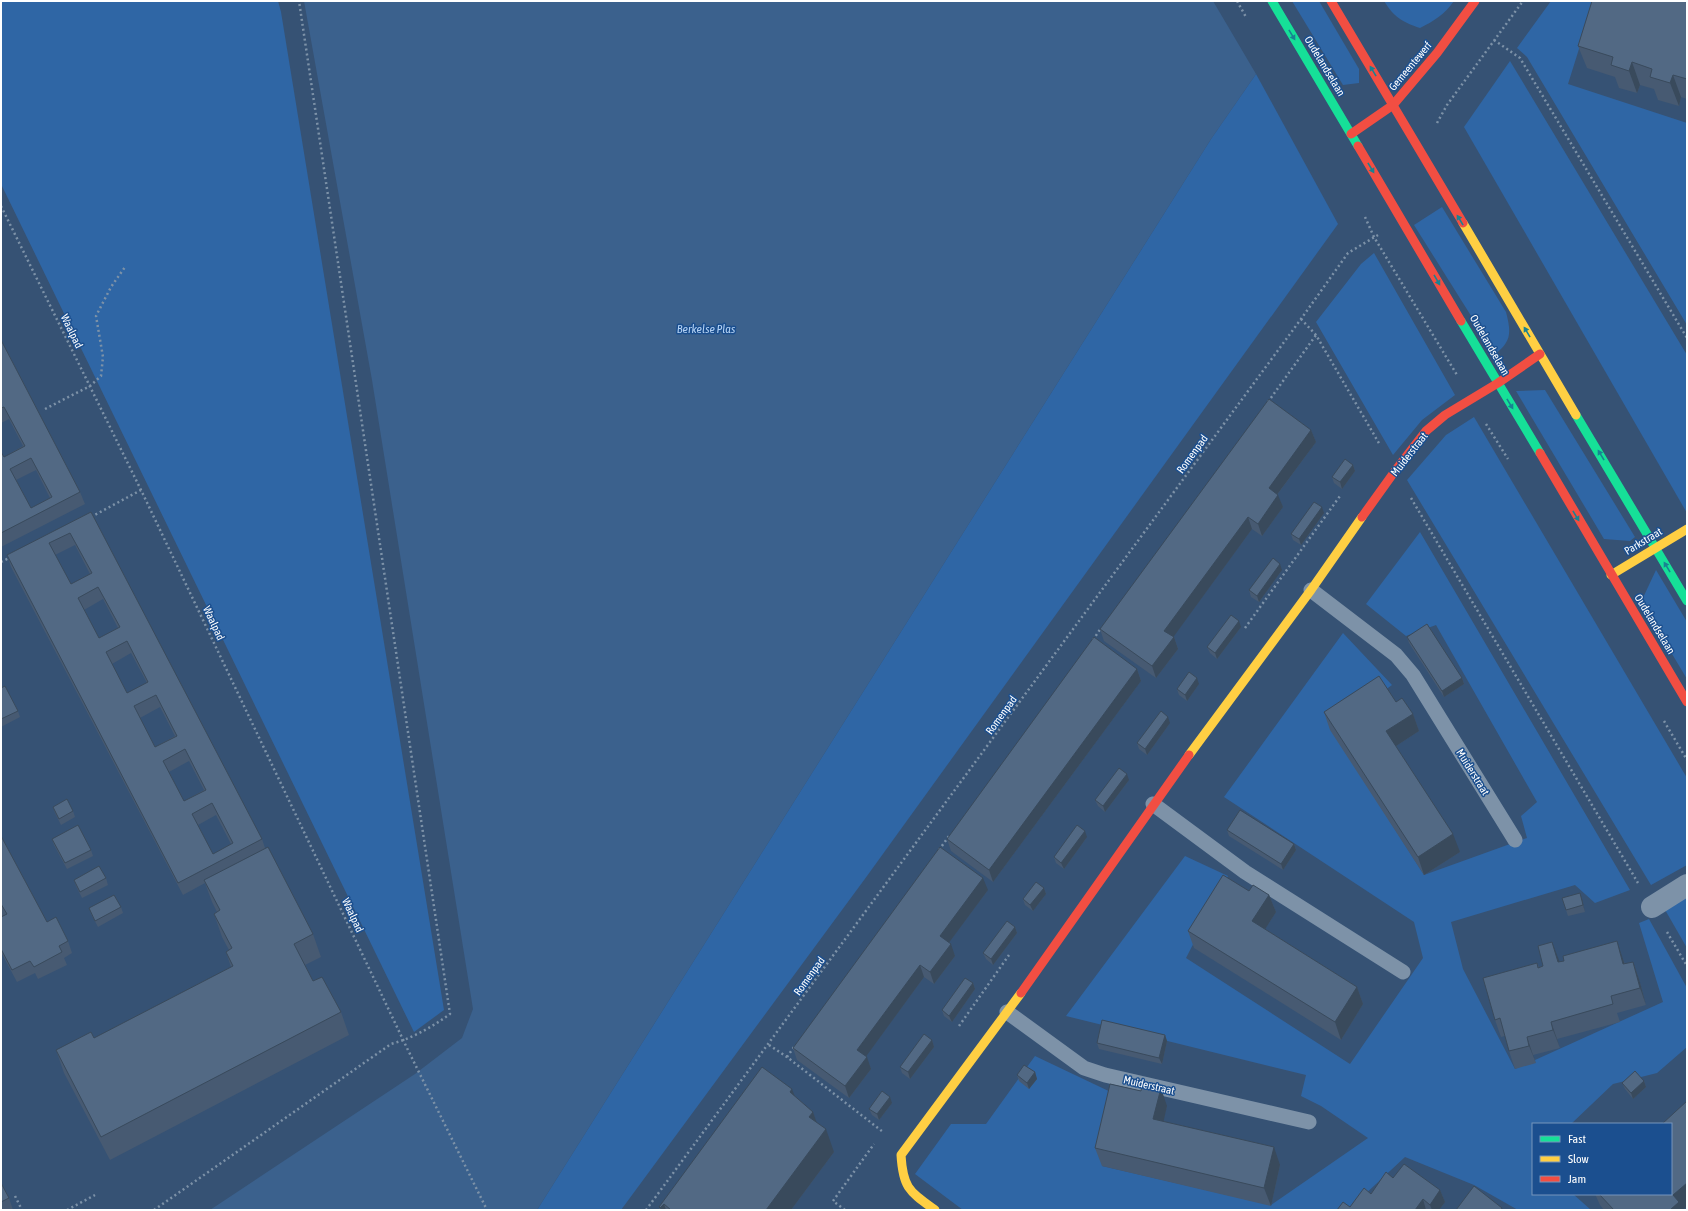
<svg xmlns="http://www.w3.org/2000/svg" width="1688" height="1211" viewBox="0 0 1688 1211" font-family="'Asap Condensed',sans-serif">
<rect width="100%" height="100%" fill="#365274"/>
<!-- green -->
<g fill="#2f66a5">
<path d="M1,1h277l3,11 163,998 -30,22 -413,-848z"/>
<path d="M1292,1h27l40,68v14l-16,2z"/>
<path d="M1384,1h70c-9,13 -20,20 -34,27 -18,-6 -26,-11 -36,-27z"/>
<path d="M1551,1h43l-26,83 119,39v202l-160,-268 -10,-9z"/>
<path d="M1510,61l177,294v158l-223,-386z"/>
<path d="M1256,74l82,150 -471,652 -246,334h-84l674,-1071z"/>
<path d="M1442,207l64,105c5,20 6,29 -11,42l-81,-129z"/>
<path d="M1374,253l81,142 -33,25 -29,35 -77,-133 45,-58z"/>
<path d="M1545,390l90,147 -5,4 -26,-2 -88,-148z"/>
<path d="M1474,417l213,361v87l-36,20 -244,-405 39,-45z"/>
<path d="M1420,532l210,358 -35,13 -20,-18 -124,37 12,47 52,100 148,-67 -24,-79 10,-4 38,69v59l-30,26 -44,11 -42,40h-38v70h40l18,16h-73l-44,-25 -69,-28 -57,53h-385l-48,-36 36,-50h35l49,-68 82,39 -15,71 169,39 97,-67 -47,-32 -20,-10 5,-21 -240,-59 119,-160 43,20 -42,82 164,106 73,-106 -9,-36 -190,-125 119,-164 49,52 -61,44 93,146 103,-37 -6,-22 16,-14 -101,-177 -30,11 -40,-32z"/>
<path d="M1656,570l31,52v57l-46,-77z"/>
<path d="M1687,895v53l-23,-40z"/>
</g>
<!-- water -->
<path fill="#3b618d" d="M304,1h909l43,73 -45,65 -674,1071h-327l205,-136 47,-36 11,-29 -101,-629z"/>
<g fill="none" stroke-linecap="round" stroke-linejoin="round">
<!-- path -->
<g stroke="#7d92a8" stroke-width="2.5" stroke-dasharray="2 3" stroke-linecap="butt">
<path d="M1237,1l9,16"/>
<path d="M1494,40l26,18 167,280"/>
<path d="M1437,123l10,-18 76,-104"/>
<path d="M1,206l140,284 266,558 80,162"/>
<path d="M1365,217l9,20 83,138"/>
<path d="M1301,319l15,16 64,110"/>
<path d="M1268,402l48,-67"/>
<path d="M45,409l45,-23 11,-10 2,-19 -7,-41 15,-29 14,-20"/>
<path d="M1486,424l22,35"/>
<path d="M1411,498l227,385"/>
<path d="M91,517l50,-27"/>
<path d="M1,562l8,-4"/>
<path d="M1245,628l95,-132"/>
<path d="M1093,640l8,-12"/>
<path d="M1664,721l23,39"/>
<path d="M939,850l10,-14"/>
<path d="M1667,932l20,34"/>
<path d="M959,1026l50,-71"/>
<path d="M769,1045l18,12 96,75"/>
<path d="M787,1057l7,-10"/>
<path d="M15,1196l7,14"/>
<path d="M67,1210l28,-15"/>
<path d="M154,1210l237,-166c22,-6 41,-17 59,-30l-151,-1013"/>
<path d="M646,1210l655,-891 47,-66 30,-18"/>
<path d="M845,1210l-12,-9 41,-57"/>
</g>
<!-- lane -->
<g stroke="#7d92a8" stroke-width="15">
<path d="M1311,590l85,65 17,20 102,165"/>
<path d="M1153,804l92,68 158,100"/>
<path d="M1007,1012l77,56 21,7 204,47"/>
</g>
<!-- street -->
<path stroke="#7d92a8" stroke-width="22" d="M1652,907l35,-22"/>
<!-- fast -->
<g stroke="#16e098" stroke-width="9">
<path d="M1272,1l86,145"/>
<path d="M1461,321l79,132"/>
<path d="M1576,415l111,186"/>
</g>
<!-- slow -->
<g stroke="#ffcf43" stroke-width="9">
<path d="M1463,223l113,192"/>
<path d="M1611,575l76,-46"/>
<path d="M1189,755l122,-165 51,-73"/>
<path d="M935,1210c-26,-19 -32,-22 -34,-55l120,-162"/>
</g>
<!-- jam -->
<g stroke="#f24e42" stroke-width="9">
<path d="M1331,1l132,222"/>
<path d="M1351,134l42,-29 44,-52 38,-52"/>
<path d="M1358,146l103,175"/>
<path d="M1540,453l147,249"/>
<path d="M1362,517l33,-46 31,-40 19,-16 53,-32 42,-29"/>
<path d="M1021,993l168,-238"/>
</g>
</g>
<!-- wall -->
<g fill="#475a72" fill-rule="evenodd">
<path d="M1687,2v97l-6,-2 -2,9 -21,-6 -4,-11 -14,-4 -3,8 -18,-5 -4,-11 -28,-9 -9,-22z"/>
<path d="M1,340l79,152 5,12 -84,43v-95l3,5 19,-11 -14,-27 -8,4zM36,470l14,28 -19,10 -15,-28z"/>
<path d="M1311,430l5,12 -39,53 6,12 -21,29 -10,-7 -79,108h1l4,12 -22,29 -52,-37 -4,-12z"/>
<path d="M1353,465l2,6 -13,18 -8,-6 -2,-6z"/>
<path d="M91,512l171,327 3,9 48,86 8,23 -16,8 8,16 28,31 8,23 -239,125 -46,-87 -8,-23 38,-12 137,-71 -5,-15 3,-2 -7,-13 -8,-23 3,-2 -5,-10 -7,-19 -22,12 -172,-328 -4,-12zM75,545l15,29 -19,10 -16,-29zM103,599l15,29 -19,10 -15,-28zM131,653l16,30 -20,10 -15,-29zM160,707l15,29 -20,11 -15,-29zM189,761l15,29 -20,11 -15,-29zM216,815l15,29 -18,10 -15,-29z"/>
<path d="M1324,513l-23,32 -8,-5 -2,-6z"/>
<path d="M1282,570l-23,32 -8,-5 -2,-7z"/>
<path d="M1241,627l-24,32 -7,-6 -3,-6z"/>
<path d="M1407,637l55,41 2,6 -20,13 -35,-54z"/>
<path d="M1137,669l4,12 -148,201 -42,-31 -4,-12z"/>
<path d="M1199,684l-12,17 -8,-6 -2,-6z"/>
<path d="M1,688l17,23 2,6 -19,10z"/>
<path d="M1396,702l17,12 6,17 -23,15 64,106 -36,23 -94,-145 -6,-18z"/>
<path d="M1170,723l-23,32 -8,-6 -2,-6z"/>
<path d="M1129,780l-24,32 -7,-6 -3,-6z"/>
<path d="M53,807l20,4 2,6 -14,8 -6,-12z"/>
<path d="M1227,830l67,14 2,6 -13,20 -54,-34z"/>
<path d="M1,836l46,86 21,19 4,12 -8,5 3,7 -29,14 -3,-6 -18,9 -16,-30z"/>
<path d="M1087,837l-23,32 -8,-6 -2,-6z"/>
<path d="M52,839l39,11 2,6 -26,13 -13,-24z"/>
<path d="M106,878l2,7 -26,13 -6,-12 -2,-6z"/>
<path d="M1044,888l2,6 -13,17 -8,-6 -2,-6z"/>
<path d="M988,890l-39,52 6,14 -21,28 -10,-7 -58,79 5,13 -22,29 -52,-38 -4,-12z"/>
<path d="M1249,891l20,4 7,17 -11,17 92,58 6,17 -22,36 -147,-92 -6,-17z"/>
<path d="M1580,893l2,6 3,13 -17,4 -2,-6z"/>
<path d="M121,907l2,6 -25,14 -7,-13 -2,-6z"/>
<path d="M1015,927l2,6 -24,32 -7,-6 -3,-6z"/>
<path d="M1623,959l2,5 8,-2 6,17 7,26 -29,8 3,9 -63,17 3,9 -27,7 3,8 -21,6 -6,-18 -4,-15 -4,1 -6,-17 42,-57 2,4 20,-5z"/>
<path d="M973,983l2,6 -23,33 -8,-6 -2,-6z"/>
<path d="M1165,1035l2,6 -5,23 -63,-15 -2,-6z"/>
<path d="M932,1040l2,7 -24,32 -8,-6 -2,-6z"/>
<path d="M1035,1072l2,7 -8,10 -10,-8 -2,-6z"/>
<path d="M1644,1081l2,6 -13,12 -8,-10 -3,-6z"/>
<path d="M795,1096l18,16 3,10 18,30 -43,58h-131l-1,-3z"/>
<path d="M892,1103l-13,17 -7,-5 -3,-6z"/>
<path d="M1167,1106l-4,15 117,44 -9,41 -169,-40 -7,-18z"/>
<path d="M1393,1178l47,12 5,12 -6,8h-102l13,-3z"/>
<path d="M1,1183l8,15 4,12h-12z"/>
<path d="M1595,1194h76l12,16h-79l-4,-5z"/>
</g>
<!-- shaded-wall -->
<g fill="#394a5c">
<path d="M1632,62l8,23 -3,8 -8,-22z"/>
<path d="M1673,75l8,22 -2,9 -9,-23z"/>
<path d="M1311,430l5,12 -43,58 -4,-12z"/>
<path d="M1353,465l2,6 -13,18 -2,-7z"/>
<path d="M1278,495l5,12 -21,29 -4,-12z"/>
<path d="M1322,507l2,6 -23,32 -2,-6z"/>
<path d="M1248,517l4,12 -83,114 -5,-12z"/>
<path d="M1280,564l2,6 -23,32 -2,-6z"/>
<path d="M1239,621l2,6 -24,32 -2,-6z"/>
<path d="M1174,637l4,12 -22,29 -4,-12z"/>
<path d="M1137,669l4,12 -148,201 -4,-12z"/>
<path d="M1197,678l2,6 -12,17 -2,-6z"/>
<path d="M1462,678l2,6 -20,13 -2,-6z"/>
<path d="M1413,714l6,17 -26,17 -7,-17z"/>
<path d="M1168,717l2,6 -23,32 -2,-6z"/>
<path d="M1127,774l2,6 -24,32 -2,-6z"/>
<path d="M1085,831l2,6 -23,32 -3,-6z"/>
<path d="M1453,834l7,18 -36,23 -6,-18z"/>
<path d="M1294,844l2,6 -13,20 -2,-6z"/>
<path d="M983,878l5,12 -43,58 -5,-12z"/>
<path d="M1044,888l2,6 -13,17 -3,-6z"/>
<path d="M1580,893l2,6 3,13 -2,-7z"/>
<path d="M1269,895l7,17 -17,27 -7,-18z"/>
<path d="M1015,927l2,6 -24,32 -2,-6z"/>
<path d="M1617,941l6,18 7,23 -7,-18z"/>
<path d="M1552,942l7,18 5,20 -6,-18z"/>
<path d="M951,944l4,12 -21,28 -4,-12z"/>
<path d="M1633,962l6,17 7,26 -6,-17z"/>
<path d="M920,965l4,12 -62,85 -5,-12z"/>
<path d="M973,983l2,6 -23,33 -3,-6z"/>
<path d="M1357,987l6,17 -22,36 -6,-18z"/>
<path d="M1551,1022l6,17 3,9 -7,-18z"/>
<path d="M1165,1035l2,6 -5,23 -3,-6z"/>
<path d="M1527,1037l6,18 3,8 -7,-17z"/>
<path d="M932,1040l2,7 -24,32 -2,-7z"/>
<path d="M867,1057l4,12 -22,29 -4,-12z"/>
<path d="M1035,1072l2,7 -8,10 -2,-6z"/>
<path d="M1644,1081l2,6 -13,12 -2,-6z"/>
<path d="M1161,1088l6,18 -7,31 -7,-18z"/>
<path d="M792,1089l9,23 -11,-20z"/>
<path d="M890,1097l2,6 -13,17 -2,-6z"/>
<path d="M813,1112l8,23 -12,-18z"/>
<path d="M826,1129l8,23 -43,58h-25z"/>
<path d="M1274,1147l6,18 -9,41 -7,-18z"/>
<path d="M1687,1183v23l-4,4h-13l3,-15z"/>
<path d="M1440,1190l5,12 -6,8h-7l-2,-5z"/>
<path d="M1423,1199l3,11h-11z"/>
<path d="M664,1204l2,6h-5l-1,-2z"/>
</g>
<!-- building -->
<g fill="#526984" stroke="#394a5c" fill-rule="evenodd">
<path d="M1592,1h91l4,1v77l-14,-4 -3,8 -20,-6 2,-8 -20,-7 -3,9 -18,-6 2,-8 -35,-11z"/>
<path d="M1,340l79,152 -79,41v-81l3,5 21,-11 -21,-39 -3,1zM31,458l21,39 -21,11 -21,-39z"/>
<path d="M1269,399l42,31 -42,58 9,7 -20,29 -10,-7 -84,114 10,6 -22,29 -52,-37z"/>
<path d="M1345,459l8,6 -13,17 -8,-5z"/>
<path d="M1314,502l8,5 -23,32 -8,-5z"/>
<path d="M91,512l171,327 -84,44 -171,-328zM70,533l22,40 -21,11 -22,-41zM98,587l22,40 -21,11 -21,-40zM127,641l21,41 -21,11 -21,-41zM156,695l21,41 -22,11 -21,-41zM185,749l21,41 -22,11 -21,-40zM212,803l21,40 -20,11 -21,-40z"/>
<path d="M1273,558l7,6 -23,32 -8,-6z"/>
<path d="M1231,615l8,6 -24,32 -8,-6z"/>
<path d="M1427,624l35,54 -20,13 -35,-54z"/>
<path d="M1094,637l43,32 -148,201 -42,-31z"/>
<path d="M1189,672l8,6 -12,17 -8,-6z"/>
<path d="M1379,676l17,26 6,-4 11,16 -27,17 67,103 -35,23 -94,-145z"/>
<path d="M5,686l13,25 -17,8v-31z"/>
<path d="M1161,711l7,6 -23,32 -8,-6z"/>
<path d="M1119,768l8,6 -24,32 -8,-6z"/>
<path d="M67,799l6,12 -14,8 -6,-12z"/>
<path d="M1240,810l54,34 -13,20 -54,-34z"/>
<path d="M78,825l13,25 -26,13 -13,-24z"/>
<path d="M1077,825l8,6 -24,32 -7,-6z"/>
<path d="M1,836l46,86 9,-5 12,24 -9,5 3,6 -28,15 -4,-6 -18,9 -11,-21v-32l6,-3 -6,-10z"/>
<path d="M268,847l45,87 -19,10 19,37 9,-4 19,35 -240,125 -45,-87 35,-18 3,6 139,-72 -7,-14 6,-4 -18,-34 6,-4 -16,-30z"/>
<path d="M940,847l43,31 -43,58 11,8 -21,28 -10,-7 -63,85 10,7 -22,29 -52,-38z"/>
<path d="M99,866l7,12 -26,14 -6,-12z"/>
<path d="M1223,875l26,16 4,-6 16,10 -17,26 105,66 -22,35 -147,-91z"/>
<path d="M1036,882l8,6 -14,17 -7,-6z"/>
<path d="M1580,893l3,12 -17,5 -4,-12z"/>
<path d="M114,895l7,12 -26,14 -6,-13z"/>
<path d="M1007,921l8,6 -24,32 -8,-6z"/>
<path d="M1617,941l6,23 10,-2 7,26 -29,8 2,8 -62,18 2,8 -26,7 2,9 -20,5 -9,-33 -5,2 -12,-42 54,-15 1,5 5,-2 -5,-20 14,-4 6,20 6,-1 -1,-5z"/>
<path d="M965,978l8,5 -24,33 -7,-6z"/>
<path d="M1102,1020l63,15 -6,23 -62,-15z"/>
<path d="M924,1034l8,6 -24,32 -8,-5z"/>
<path d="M1024,1065l11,7 -8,11 -10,-8z"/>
<path d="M762,1067l30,22 -2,3 23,20 -4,5 17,12 -60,81h-95l-7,-6 -4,4 -1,-1z"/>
<path d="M1635,1071l9,10 -13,12 -9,-10z"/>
<path d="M1110,1084l31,7 1,-7 19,4 -8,31 121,28 -10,41 -169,-40z"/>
<path d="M882,1091l8,6 -13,17 -8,-5z"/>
<path d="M1687,1101v82l-14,12 6,7 -9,8h-56l-15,-16h72v-70h-9z"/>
<path d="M1404,1164l36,26 -10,15 -7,-6 -8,11h-78l6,-8 7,5 14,-19 7,6 15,-22 7,6z"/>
<path d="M1,1183l8,15 -8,4z"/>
<path d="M1474,1186l28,22 -1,2h-45z"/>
</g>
<!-- one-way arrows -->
<defs><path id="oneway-solid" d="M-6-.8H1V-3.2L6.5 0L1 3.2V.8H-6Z"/></defs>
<g fill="#198292">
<use href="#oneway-solid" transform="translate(1292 35) rotate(59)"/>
<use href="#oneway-solid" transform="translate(1373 71) rotate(-121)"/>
<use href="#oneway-solid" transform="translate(1371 168) rotate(59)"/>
<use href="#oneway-solid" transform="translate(1460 220) rotate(-121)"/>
<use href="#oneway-solid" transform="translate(1437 280) rotate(60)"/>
<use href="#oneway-solid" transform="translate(1527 332) rotate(-121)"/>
<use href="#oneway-solid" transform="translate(1510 404) rotate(59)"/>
<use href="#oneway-solid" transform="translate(1601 455) rotate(-121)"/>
<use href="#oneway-solid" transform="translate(1576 516) rotate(59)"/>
<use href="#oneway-solid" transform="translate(1667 567) rotate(-121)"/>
</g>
<g text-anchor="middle" stroke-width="3" stroke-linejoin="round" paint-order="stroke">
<!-- street labels -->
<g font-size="11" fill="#fff" stroke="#1b4f8f">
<text transform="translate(1325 66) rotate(59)" y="4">Oudelandselaan</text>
<text transform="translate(1410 66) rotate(-50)" y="4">Gemeentewerf</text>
<text transform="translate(72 331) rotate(64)" y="4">Waalpad</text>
<text transform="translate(1490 345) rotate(60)" y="4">Oudelandselaan</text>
<text transform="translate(1192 454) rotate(-54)" y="4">Romenpad</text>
<text transform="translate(1409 454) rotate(-52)" y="4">Muiderstraat</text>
<text transform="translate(1643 541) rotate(-31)" y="4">Parkstraat</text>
<text transform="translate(214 623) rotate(65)" y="4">Waalpad</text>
<text transform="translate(1655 624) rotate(59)" y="4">Oudelandselaan</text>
<text transform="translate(1001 715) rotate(-54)" y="4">Romenpad</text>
<text transform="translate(1473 772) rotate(58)" y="4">Muiderstraat</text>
<text transform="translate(353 915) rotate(65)" y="4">Waalpad</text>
<text transform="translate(809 976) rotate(-54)" y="4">Romenpad</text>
<text transform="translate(1149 1085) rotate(13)" y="4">Muiderstraat</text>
</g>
<!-- water labels -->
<g font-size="12" font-style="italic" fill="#b5d3f5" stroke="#1b4f8f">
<text x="706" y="333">Berkelse Plas</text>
</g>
</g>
<!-- border -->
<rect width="1688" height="1211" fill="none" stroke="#ffffff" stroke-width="4"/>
<!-- legend -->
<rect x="1532" y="1123" width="140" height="72" fill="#1b4f8f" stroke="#7695bc"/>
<rect x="1540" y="1136" width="20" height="6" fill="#16e098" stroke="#7695bc"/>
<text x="1568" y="1143" font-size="12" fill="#ffffff">Fast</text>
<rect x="1540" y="1156" width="20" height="6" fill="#ffcf43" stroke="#7695bc"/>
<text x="1568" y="1163" font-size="12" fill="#ffffff">Slow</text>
<rect x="1540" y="1176" width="20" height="6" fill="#f24e42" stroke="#7695bc"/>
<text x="1568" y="1183" font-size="12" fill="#ffffff">Jam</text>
</svg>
